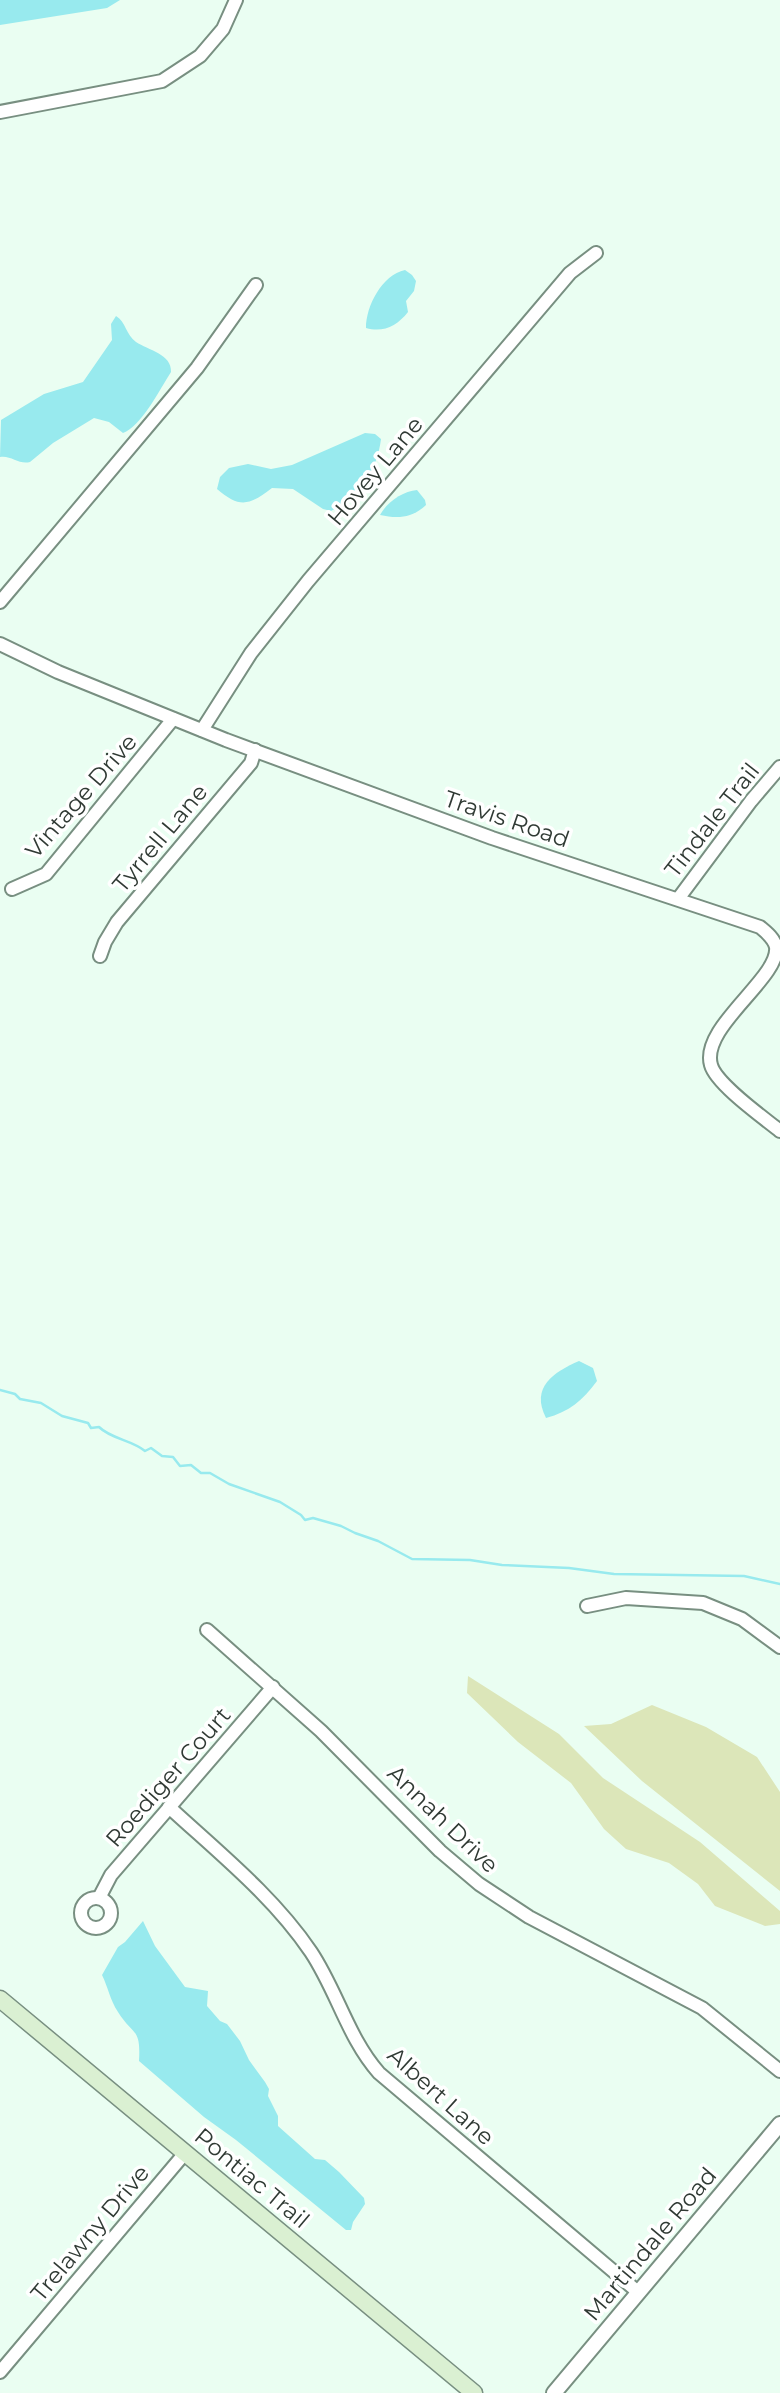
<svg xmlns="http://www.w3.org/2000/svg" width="780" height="2393" viewBox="0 0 780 2393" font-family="Montserrat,sans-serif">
<rect width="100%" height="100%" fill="#eafef2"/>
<!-- green -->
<g fill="#dce6b9">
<path d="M468,1676l91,58 44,44 97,64 80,69v13l-15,2 -50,-20 -17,-22 -29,-21 -43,-14 -22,-20 -33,-46 -53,-41 -51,-49z"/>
<path d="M652,1705l54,22 51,30 23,35v99l-138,-110 -58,-55 27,-2z"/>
</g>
<!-- water -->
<g fill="#98eaee">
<path d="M0,0h120l-13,8 -107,17z"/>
<path d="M405,270l7,5 4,6 -2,10 -8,10 2,11c-11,14 -25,21 -42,16 0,-22 16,-53 39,-58z"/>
<path d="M116,316c10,6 10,19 20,26 12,8 36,12 35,30 -11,17 -30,55 -48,61l-14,-11 -15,-4 -41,25 -23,19c-11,3 -19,-7 -30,-5l1,-37 43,-26 39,-12 29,-42 -1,-16z"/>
<path d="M365,433l10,1 6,5c-4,32 -22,57 -50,72l-8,-2 -30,-20 -21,-1c-22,17 -32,21 -55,1l3,-12 9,-9 19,-4 23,5 21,-4z"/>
<path d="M417,490l8,10 1,5c-14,13 -28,14 -46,10 7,-13 23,-24 37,-25z"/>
<path d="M579,1361l14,7 4,13c-14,19 -28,31 -51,37 -16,-31 8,-46 33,-57z"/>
<path d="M143,1921l12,25 30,41 23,4 -1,15 13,15 7,3 13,17 9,19 16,22 4,7 -1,7 10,20v10l37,33 10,1 14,12 25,26 1,6 -12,18 -2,8h-5l-110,-90 -32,-23 -65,-56c2,-34 -6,-25 -21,-49 -8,-12 -10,-25 -16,-37l16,-28 7,-5z"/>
</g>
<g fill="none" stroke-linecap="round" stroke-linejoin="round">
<!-- stream -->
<path stroke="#98eaee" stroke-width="2.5" d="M0,1390l15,4 5,5 21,4 21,13 26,7 3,5 8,-1c12,12 33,13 46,24l6,-3 11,8 11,1 7,9 11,-1 10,8h9l19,11 51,18 21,13 4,5 8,-2 28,8 14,7 23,8 34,18 58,1 32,5 67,3 45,6 130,2 36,8"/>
<!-- minor casing -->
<g stroke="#788f81" stroke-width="16">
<g id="minor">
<path d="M0,112l162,-31 38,-25 23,-27 13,-29"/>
<path d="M0,602l197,-234 59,-83"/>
<path d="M0,644l58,28 168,68 266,98 268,89c6,5 14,11 16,20 4,31 -76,80 -65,118 5,19 53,53 69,66"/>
<path d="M202,730l49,-77 57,-72 262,-308 26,-20"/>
<path d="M12,889l34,-15 127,-155"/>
<path d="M678,899l73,-98 29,-34"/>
<path d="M100,956l5,-14 12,-20 134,-159 4,-13"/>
<path d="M587,1606l39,-8 77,5 39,16 38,28"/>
<path d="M207,1630l114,101 119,120 39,33 50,33 173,91 78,63"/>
<path d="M169,1807c50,46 104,89 142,145 26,39 37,86 68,121l259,219"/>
<path d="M99,1898l12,-23 162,-188"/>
<circle cx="96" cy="1913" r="15"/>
<path d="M0,2372l185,-219"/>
</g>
</g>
<!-- tertiary casing -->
<g stroke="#788f81" stroke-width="18">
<path id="tertiary" d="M554,2393l226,-269"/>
</g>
<!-- secondary casing -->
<g stroke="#788f81" stroke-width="19">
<path id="secondary" d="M0,1999l474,394"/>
</g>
<!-- minor -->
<use href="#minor" stroke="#fff" stroke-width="12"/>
<!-- tertiary -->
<use href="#tertiary" stroke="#fff" stroke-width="14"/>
<!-- secondary -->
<use href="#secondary" stroke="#daf0d2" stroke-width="16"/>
</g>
<g text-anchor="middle" stroke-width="7" stroke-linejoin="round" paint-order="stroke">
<!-- street labels -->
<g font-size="23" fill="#303a34" stroke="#fff">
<text transform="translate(375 471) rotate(-50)" y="8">Hovey Lane</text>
<text transform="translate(81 796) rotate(-49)" y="8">Vintage Drive</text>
<text transform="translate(507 819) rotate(19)" y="8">Travis Road</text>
<text transform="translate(712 820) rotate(-52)" y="8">Tindale Trail</text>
<text transform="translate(160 838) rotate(-50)" y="8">Tyrrell Lane</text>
<text transform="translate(168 1777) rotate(-49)" y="8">Roediger Court</text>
<text transform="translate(443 1819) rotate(44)" y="8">Annah Drive</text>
<text transform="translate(441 2096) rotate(42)" y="8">Albert Lane</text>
<text transform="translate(252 2178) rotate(40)" y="8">Pontiac Trail</text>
<text transform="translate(90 2233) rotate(-50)" y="8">Trelawny Drive</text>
<text transform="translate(650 2244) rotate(-50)" y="8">Martindale Road</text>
</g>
</g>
</svg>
